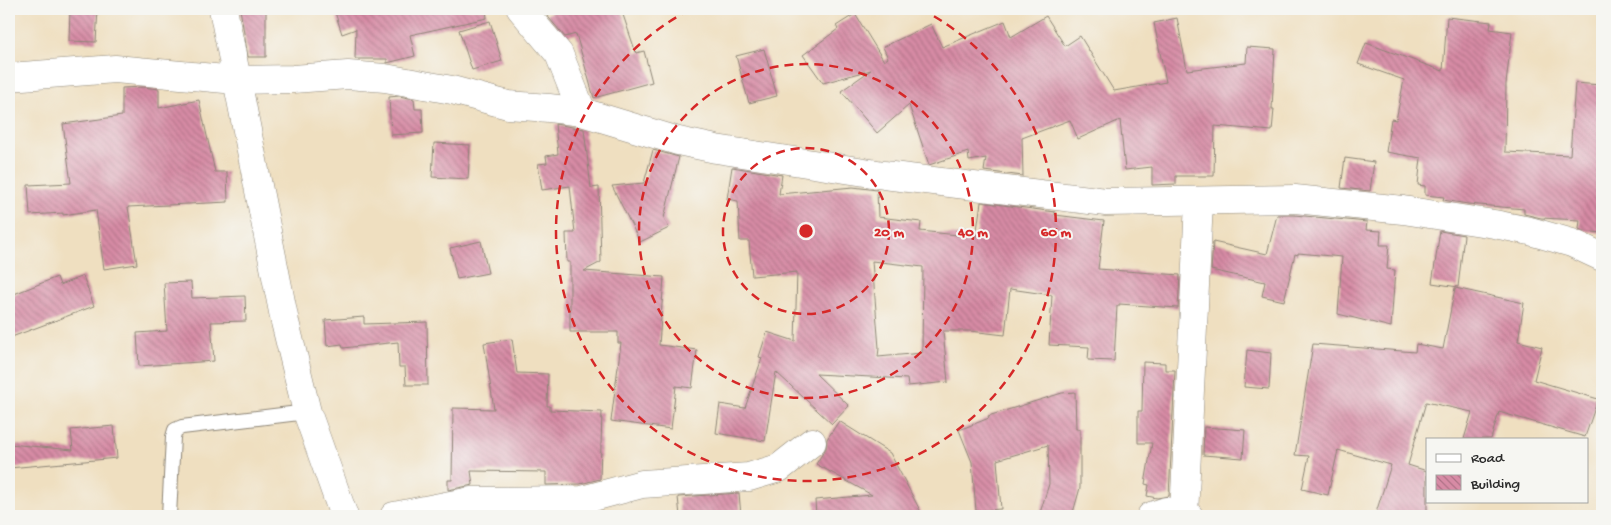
<svg xmlns="http://www.w3.org/2000/svg" width="1611" height="525" viewBox="0 0 1611 525" font-family="'Gochi Hand',sans-serif">
<defs>
<pattern id="building-back-hatch" width="6" height="6" patternUnits="userSpaceOnUse" patternTransform="scale(1.25)"><rect width="6" height="6" fill="#d78ba5"/><path d="M-1 5l2 2M0 0l6 6M5-1l2 2" fill="none" stroke="#af7287"/></pattern>
</defs>
<rect width="100%" height="100%" fill="#f6f6f2"/>
<filter id="ink" filterUnits="userSpaceOnUse"><feTurbulence type="fractalNoise" baseFrequency=".02" numOctaves="2"/><feDisplacementMap in="SourceGraphic" scale="10" xChannelSelector="R" yChannelSelector="G"/><feConvolveMatrix kernelMatrix="1 2 1 2 8 2 1 2 1" color-interpolation-filters="sRGB"/></filter>
<filter id="wash" filterUnits="userSpaceOnUse"><feTurbulence type="fractalNoise" baseFrequency=".0096" numOctaves="4" result="noise"/><feDisplacementMap in="SourceGraphic" scale="20" xChannelSelector="R" yChannelSelector="G"/><feGaussianBlur stdDeviation="1.12" result="paint"/><feColorMatrix in="noise" values="0 0 0 0 0 0 0 0 0 0 0 0 0 0 0 0 0 1.4 0 .05"/><feComposite in="paint" operator="in"/></filter>
<g filter="url(#wash)">
<rect width="100%" height="100%" fill="#efdfc0"/>
<g id="blocks">
<!-- building -->
<g fill="url(#building-back-hatch)" fill-rule="evenodd">
<path d="M70,9h28l-2,33 -27,-1z"/>
<path d="M240,9h26v48h-18z"/>
<path d="M334,9h152l1,9 -77,17 5,21 -28,7v-4h-32l1,-30 -14,5z"/>
<path d="M561,9h60l15,44 8,-2 8,31 -58,16 -18,-64 -11,3 -16,-19 -2,-4z"/>
<path d="M855,14l29,47 4,-3 -5,-11 48,-23 11,23 63,-26 6,16 35,-21 19,30 15,-10 34,55 52,-9 -12,-59 23,-5 10,52 59,-7 1,-16 28,2 -3,60h2l-2,22 -57,-5 -1,50h-38v8l-24,1v-18l-27,3 -5,-50 -42,19 -8,-19 -48,18 1,38 -39,-5 2,-13 -17,3 -1,-9 -39,13 -20,-60 -32,28 -36,-42 30,-21 -48,13 -20,-28 35,-26 -2,-3z"/>
<path d="M1447,17l44,5 -1,7 22,3 -6,52 -1,68 65,3 5,-72 26,2 -3,44h4v104l-19,-2 -4,-2 1,-9 -39,-2 -17,-4v-5l-56,-5 -25,-4 1,-3 -19,-2v-9l-7,-1 3,-27 -35,-6 5,-33 5,1 8,-40 -46,-16 8,-21 77,28z"/>
<path d="M490,21l12,40 -30,9 -13,-40z"/>
<path d="M764,49l13,47 -28,7 -13,-47z"/>
<path d="M143,87l16,2v19l40,-8 16,72h12l1,30 -100,5 9,57 -33,5 -8,-59 -33,5v-2l-33,2 -2,-30 43,-2 -8,-59 59,-8v-28z"/>
<path d="M399,96l15,3 1,10h7l1,24 -32,2 -2,-38z"/>
<path d="M555,124l29,5 7,59 8,-1 2,75 -17,9 80,6 -5,68 38,5 -5,38 -16,-2 -5,43 -60,-8 10,-78h-3v-11h-48v-70h-3l-1,-29h9l-5,-47 -28,4 -4,-26 9,-1 -1,-7 12,-2z"/>
<path d="M434,143l36,2 -2,34 -36,-2z"/>
<path d="M653,150l26,7 -15,61 5,10 -29,14 -28,-56 32,-3z"/>
<path d="M1345,158l29,4 -4,29 -29,-3z"/>
<path d="M732,167l50,8 -3,19 74,-7 24,3 1,27 43,5 -1,9 56,6 5,-35 74,10v3l49,6 -6,48 82,6 -2,33 -59,-4v2h-2l-3,55 -26,-1 1,-13 -40,-2 3,-50 -42,-6 -5,46 -35,-4h-27l5,51 -40,4 -1,-7 -91,-5 33,32 -17,18 -56,-52 -11,69 -49,-8 4,-29 25,4 17,-50 -3,-1 8,-25 28,9 2,-69 -45,4 -3,-35h-9l-2,-40 -11,-2zM872,261l51,6 -1,86 -44,4 1,-9z"/>
<path d="M1277,215h17l73,7 -1,8 15,1 -1,14h9l-2,24 8,1 -4,57 -53,-13 4,-57 -44,-4v2l-3,-1 -11,47 -22,-5 3,-14 -54,-12 2,-28 54,12z"/>
<path d="M1440,231l24,4 -6,52 -26,-4z"/>
<path d="M481,241l7,32 -31,6 -7,-31z"/>
<path d="M83,276l11,30 -85,32v-42l48,-19 3,8z"/>
<path d="M191,282l1,16 53,-2 1,25 -35,1 3,39 -75,5 -2,-33 30,-2 -3,-48z"/>
<path d="M1455,288l69,15 -6,38 24,6 -8,33 64,19 -13,38 -86,-25 -8,27h-27l8,-27 -46,-10 -18,63 19,6v45h-52l16,-51 -53,-15 -10,45 -26,-6 7,-33 -14,-1 18,-111 102,8 1,-8 27,5z"/>
<path d="M364,317v7l63,-2 1,63h-22l-1,-18h-6l-1,-25 -55,6 -1,-4 -15,2 -2,-26z"/>
<path d="M512,339l5,34 31,1 -1,32h3v4l52,2 -2,67 -20,5 -34,1v-13l-75,-1 2,14 -25,5v-10h4l1,-72 41,1 -10,-66z"/>
<path d="M1247,350l24,3 -2,36 -25,-2z"/>
<path d="M1143,362l22,1v7h10l-6,126 -12,2 -10,-2 2,-11 -4,-1 7,-41h-14v-32h4z"/>
<path d="M1075,392l1,37h4v59l-8,28h-33l10,-32 -1,-39 -51,15 4,49 -25,2 -4,-49 -13,-32 30,-12 -1,-2 74,-23z"/>
<path d="M839,421l51,32 33,63h-107l-1,-16 57,-5 -56,-31 10,-16 1,-9z"/>
<path d="M114,426l3,32 -108,10v-24l64,6 -2,-20z"/>
<path d="M1204,427l41,3 -2,28 -40,-3z"/>
<path d="M739,493l2,23h-61l-2,-19z"/>
</g>
</g>
</g>
<g filter="url(#ink)">
<use href="#blocks" fill-opacity="0" stroke="#8d8576" stroke-width="1"/>
<g fill="none" stroke-linecap="round" stroke-linejoin="round">
<!-- lane casing -->
<g stroke="#8d8576" stroke-width="16">
<path id="lane" d="M169,516l4,-79 2,-7 7,-3 125,-15"/>
</g>
<!-- street casing -->
<g stroke="#8d8576" stroke-width="29">
<g id="street">
<path d="M223,9l62,313 22,90 37,104"/>
<path d="M521,9l38,45 23,58"/>
<path d="M9,77l106,-8 121,11 57,-1 55,-4 37,3 67,12 56,15 41,3 33,4 96,29 38,8 168,26 222,27 189,-3 108,11 91,14 36,7 42,12 30,14"/>
<path d="M1184,515l15,-313"/>
<path d="M394,516l77,-15 111,-1 60,-16 107,-7 30,-9 33,-26"/>
<path d="M1151,516l15,-5 23,5"/>
</g>
</g>
<!-- lane -->
<use href="#lane" stroke="#fff" stroke-width="14"/>
<!-- street -->
<use href="#street" stroke="#fff" stroke-width="28"/>
</g>
</g>
<!-- distance rings -->
<g fill="none" stroke="#d62828" stroke-width="2.5" stroke-dasharray="9 6">
<circle cx="806" cy="231" r="83"/>
<circle cx="806" cy="231" r="167"/>
<path d="M921 9A250 250 0 1 1 691 9"/>
</g>
<circle cx="806" cy="231" r="8" fill="#d62828" stroke="#f6f6f2" stroke-width="2.5"/>
<g font-size="15" text-anchor="middle" font-weight="bold" fill="#d62828" stroke="#f6f6f2" stroke-width="4" stroke-linejoin="round" paint-order="stroke">
<text x="889" y="236">20 m</text>
<text x="973" y="236">40 m</text>
<text x="1056" y="236">60 m</text>
</g>
<!-- margin -->
<rect width="1611" height="525" fill="none" stroke="#f6f6f2" stroke-width="30"/>
<!-- legend -->
<rect x="1426" y="438" width="162" height="65" fill="#f6f6f2" stroke="#a5a5a2"/>
<rect x="1436" y="454" width="25" height="8" fill="#ffffff" stroke="#a5a5a2"/>
<text x="1471" y="462" font-size="15" fill="#2b2b2b">Road</text>
<rect x="1436" y="475" width="25" height="15" fill="url(#building-back-hatch)" stroke="#a5a5a2"/>
<text x="1471" y="488" font-size="15" fill="#2b2b2b">Building</text>
</svg>
